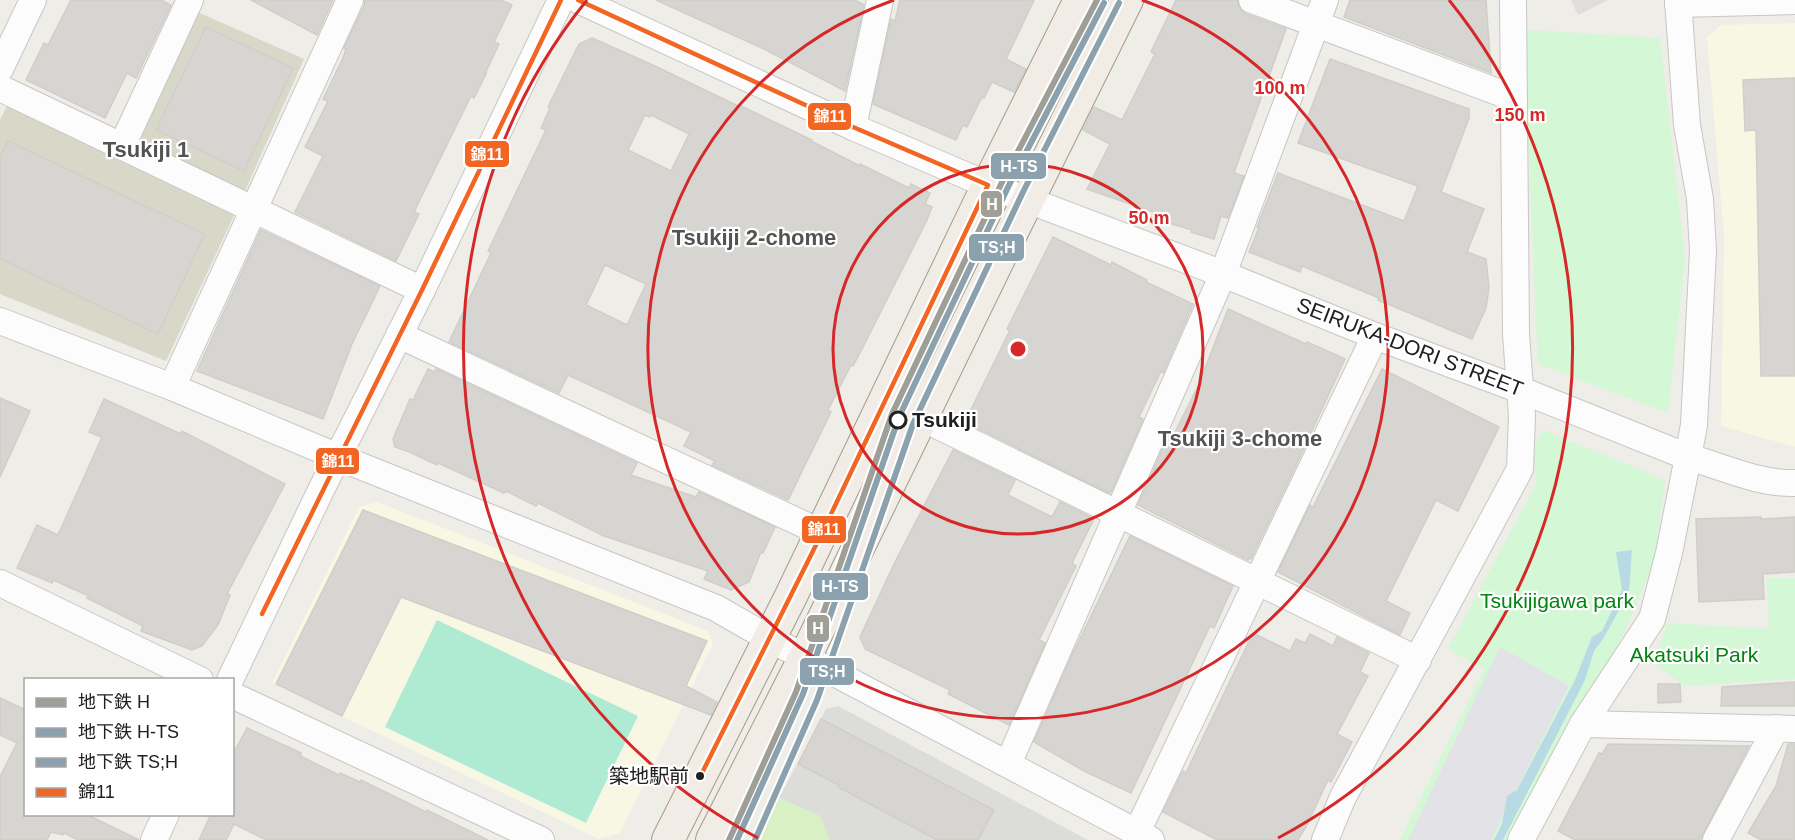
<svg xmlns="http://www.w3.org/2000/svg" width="1795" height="840" viewBox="0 0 1795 840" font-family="Arial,'Noto Sans JP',sans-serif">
<rect width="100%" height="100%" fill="#eeede8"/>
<!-- education -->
<g fill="#f7f7e4">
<path d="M1795,23v424l-74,-21 3,-190 -17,-199 14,-12z"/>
<path d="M377,502l331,129 5,13 -93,189 -21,6 -327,-156 87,-176z"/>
</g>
<!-- religious -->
<path fill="#dcdcda" d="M838,706l250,134h-331l69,-131z"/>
<!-- construction -->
<g fill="#d8d8c9">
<path d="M195,11l109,48 -59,132 -111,-52z"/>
<path d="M7,106l229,105 -70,150 -166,-67v-174z"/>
</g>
<!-- grass -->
<path fill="#d9efc4" d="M780,798l40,18 10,24h-73z"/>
<!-- park -->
<g fill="#d4f7d5">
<path d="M1527,30l133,8 25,220 -17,155 -130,-49 -12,-275z"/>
<path d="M1543,430l122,50 -11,81 -30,73 -116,206h-108l84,-171 -36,-20 88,-165 -3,-36z"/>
<path d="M1767,578h28v101l-110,7 -32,-23 14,-40 102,6z"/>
</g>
<!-- pitch -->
<path fill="#afead3" d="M437,620l201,96 -52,107 -201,-96z"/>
<!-- parking -->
<path fill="#dfdedc" d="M1571,0h37l-30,15z"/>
<!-- plaza -->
<path fill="#e2e2e7" d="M1500,647l69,39 -78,154h-83z"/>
<!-- water -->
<path fill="#b8dae4" d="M1632,550l-3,42 -26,47 -9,12 -9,29 -82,160h-9l8,-16 5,-28 10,-6 58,-110 17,-43 10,-6 20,-41 -6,-38z"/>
<!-- building -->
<g fill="#d7d5d1" stroke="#d1cec9" stroke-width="1.5" fill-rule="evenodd">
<path d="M71,0h90l10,5 -35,73 -9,-5 -22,45 -79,-38 18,-37 4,2z"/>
<path d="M251,0h82l-16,35z"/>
<path d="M365,0h136l11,5 -18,37 5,2 -14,30h1l-12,24 -3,-2 -36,73 -21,43 5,2 -23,47 -101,-49 28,-56 -18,-9 23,-46 -5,-2 20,-41 3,-9 -2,-1 20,-42z"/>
<path d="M656,0h199l9,5 -19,86 -81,-42z"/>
<path d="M900,0h134l-28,59 20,10 -12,23 -22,-10 -8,16 -2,-1 -15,30 -4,-2 -7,15 -83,-36 18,-85 4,2z"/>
<path d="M1176,0h61l3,9 6,5 40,15 -52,144 10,3 -16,42 -7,-2 -7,23 -23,-7 1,-2 -40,-12 1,-6 -66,-23 23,-45 -27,-14 11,-23 28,13 33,-66 -4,-2z"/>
<path d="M1350,0h136l5,73 -147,-56z"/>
<path d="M206,27l87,41 -49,103 -88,-41z"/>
<path d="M592,38l65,29 81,39 1,-1 73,35 -1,1 49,25v-2l49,24 2,-4 19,9 -5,11 7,3 -5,13 -66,131 -8,15 -2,-1 -23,45 3,2 -43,88 -76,-35 3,-4 -31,-15 7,-14 -123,-57 -9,18 -110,-51 42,-89 -3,-2 58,-121 -5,-2 9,-20 -2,-1 31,-63zM645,115l5,2 1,-2 38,19 -18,37 -43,-21zM605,265l41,19 -19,41 -41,-20z"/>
<path d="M1330,59l139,50v9l-28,74 43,17 -17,43 19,7 3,29 -3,20 -14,31 -94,-39 1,-2 -77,-32 -2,6 -51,-20 10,-25h-2l21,-54 126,48 14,-35 -120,-43z"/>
<path d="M1795,78v298h-34l-5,-246 -11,1 -2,-51z"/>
<path d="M8,141l197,93 -47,100 -158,-75v-102z"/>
<path d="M261,230l119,56 -28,58 -29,75 -126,-48z"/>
<path d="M1053,237l58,28 1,-3 35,18 -1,2 47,22 -30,69 -2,-2 -22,46 4,2 -32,73 -2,1 -144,-71 45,-92 -3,-1z"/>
<path d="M1228,309l78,35 1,-2 38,17 -46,100 -48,100 -2,-1 -1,2 -110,-55 32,-73 4,2 25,-50z"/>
<path d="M428,369l6,3 2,-3 201,94 -6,12 65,22 3,-5 76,35 -12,26 -2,-1 -12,30 -18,8 -27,-11 4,-8 -104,-35 -66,-33 -2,3 -30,-15 -2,2 -66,-30 -1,2 -25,-12 -17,-6 -2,-8 17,-40 3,1z"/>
<path d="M1382,369l117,58 -41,84 -22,-11 -50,101 24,12 -10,22 -122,-63 32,-67 3,2z"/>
<path d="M0,398l30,13 -30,66z"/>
<path d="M104,399l77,35 1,-3 103,53 -58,110 3,1 -12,30 -16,21 -10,4 -51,-19 2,-5 -56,-28 2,-2 -36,-16 -1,3 -35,-15 20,-43 21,10 44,-98 -13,-5z"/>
<path d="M953,450l62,30 -7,15 44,22 8,-15 34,17 -22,44 4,3 -37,74 6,3 -36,82 -61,-31 2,-4 -85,-41 -5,-12 35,-75z"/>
<path d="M363,510l344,131 -21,45 31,16 -6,13 -310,-118 -59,119 -66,-32z"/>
<path d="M1761,517v2l34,-2v55l-32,2 1,25 -65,3 -3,-83z"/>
<path d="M1130,536l103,50 -19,42 -4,-2 -79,167 -47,-22 -50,-29 38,-87z"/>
<path d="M1253,633l37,18 6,-12 9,4 5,-9 23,12 4,-9 32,16 -9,19 8,4 -31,58 15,8 -21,40 -3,-2 -22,47 -8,13h-81l-54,-28 20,-41 3,2z"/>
<path d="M1795,682v24h-74l1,-19z"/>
<path d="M1658,684h22l1,18 -23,1z"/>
<path d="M0,698l26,12v104h60l53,26h-61l-14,-7 -1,2 -12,-3 -4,8h-47v-63l17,-34 -17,-8z"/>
<path d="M821,719l173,91 -16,30h-41l-99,-53 1,-2 -41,-21z"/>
<path d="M247,728l54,25 -1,3 39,19 1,-2 20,9 1,-2 65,32 1,-2 61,30h-222l-32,-16 -8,16h-27l12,-26h21v-58z"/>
<path d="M1608,744l141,2 -49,94h-125l-17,-9 41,-78 3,1z"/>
<path d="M1788,744h7v96h-34l-13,-7 28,-47z"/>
</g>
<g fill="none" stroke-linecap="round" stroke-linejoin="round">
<!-- minor casing -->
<g stroke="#c7c6c4" stroke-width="28">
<g id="minor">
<path d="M578,0l275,127 135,58 235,89 152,62 146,54 167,67c36,10 70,27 107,26"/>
<path d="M1252,0l262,98"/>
<path d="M1678,4l117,-3"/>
<path d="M0,69l33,-69"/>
<path d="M0,88l422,202"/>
<path d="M853,127l27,-127"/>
<path d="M122,146l68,-146"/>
<path d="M0,321l172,66 166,70 378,151 54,31 381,201"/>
<path d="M399,335l423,198"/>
<path d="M172,387l178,-387"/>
<path d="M922,418l496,242"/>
<path d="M0,583l200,97"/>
<path d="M230,680l91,-190 101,-200 139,-290"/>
<path d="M232,695l309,145"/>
<path d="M1583,724l212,5"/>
<path d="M1008,764l215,-490 102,-274"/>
<path d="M1137,832l238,-496"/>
<path d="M154,840l12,-26"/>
<path d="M1325,840l18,-43 177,-328 2,-53 -6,-82 -3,-334"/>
<path d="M1521,840l62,-116 69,-105 17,-66 19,-96 6,-32 9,-174 -3,-52 -13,-74 -9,-125"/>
<path d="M1716,840l60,-112"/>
</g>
</g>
<!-- major casing -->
<g stroke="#a59b84" stroke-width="34">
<g id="major">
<path d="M668,840l123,-244 197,-411 92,-185"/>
<path d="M712,840l93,-183 203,-417 119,-240"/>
</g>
</g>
<!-- minor -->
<use href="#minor" stroke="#fcfcfc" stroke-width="26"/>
<!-- major -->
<use href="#major" stroke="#f1ece5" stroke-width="32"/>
<!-- bus-1 casing -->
<g stroke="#fff" stroke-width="9">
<g id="bus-1">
<path d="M578,0l275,127 135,58 -166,348 -122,244"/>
<path d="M262,614l160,-324 139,-290"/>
</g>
</g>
<!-- bus-1 -->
<use href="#bus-1" stroke="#f26522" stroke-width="4.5"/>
<!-- metro-1 casing -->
<g stroke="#fff" stroke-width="10">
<path id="metro-1" d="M729,840l67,-148 96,-278 111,-234 94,-180"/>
</g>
<!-- metro-2 casing -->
<g stroke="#fff" stroke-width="10">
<path id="metro-2" d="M737,840l66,-146 96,-277 111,-234 94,-180"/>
</g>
<!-- metro-3 casing -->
<g stroke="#fff" stroke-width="10">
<path id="metro-3" d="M755,840l62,-140 96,-276 110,-232 96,-189"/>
</g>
<!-- metro-1 -->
<use href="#metro-1" stroke="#9f9f97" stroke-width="6"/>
<!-- metro-2 -->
<use href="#metro-2" stroke="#8ba2ae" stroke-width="6"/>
<!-- metro-3 -->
<use href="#metro-3" stroke="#8ba2ae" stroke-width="6"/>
</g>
<!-- distance rings -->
<g fill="none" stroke="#d62828" stroke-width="3">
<circle cx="1018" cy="349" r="185"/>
<path d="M1142 0A370 370 0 1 1 894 0"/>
<path d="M758 838A554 554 0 0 1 587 0M1449 0A554 554 0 0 1 1278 838"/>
</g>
<!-- markers -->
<circle fill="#fff" stroke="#202020" stroke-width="3" cx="898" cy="420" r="8"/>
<circle fill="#202020" stroke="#fff" stroke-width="2" cx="700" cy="776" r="5"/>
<g text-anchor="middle" stroke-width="4.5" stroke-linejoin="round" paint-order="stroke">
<!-- bus labels -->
<g font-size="20" fill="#202020" stroke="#fff" text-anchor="end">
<text x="689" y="783">築地駅前</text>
</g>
<!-- street labels -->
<g font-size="21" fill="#202020" stroke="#fff">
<text transform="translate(1410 347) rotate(21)" y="7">SEIRUKA-DORI STREET</text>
</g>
<!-- stop labels -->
<g font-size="21" font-weight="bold" fill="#202020" stroke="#fff" text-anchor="start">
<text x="912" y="427">Tsukiji</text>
</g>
<!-- park labels -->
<g font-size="21" fill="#028510" stroke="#fff">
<text x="1557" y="608">Tsukijigawa park</text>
<text x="1694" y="662">Akatsuki Park</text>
</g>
<!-- neighbourhood labels -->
<g font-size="22" font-weight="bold" fill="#535353" stroke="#fff">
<text x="146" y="157">Tsukiji 1</text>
<text x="754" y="245">Tsukiji 2-chome</text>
<text x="1240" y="446">Tsukiji 3-chome</text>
</g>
</g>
<circle cx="1018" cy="349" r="9" fill="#d62828" stroke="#fff" stroke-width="3"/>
<g font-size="18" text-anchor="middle" font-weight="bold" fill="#d62828" stroke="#fff" stroke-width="4.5" stroke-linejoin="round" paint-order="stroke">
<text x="1280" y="94">100 m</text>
<text x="1520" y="121">150 m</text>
<text x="1149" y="224">50 m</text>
</g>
<g stroke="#fff" stroke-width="2">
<rect x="807" y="102" width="45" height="29" rx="6" fill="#f26522"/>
<rect x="464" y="140" width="46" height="28" rx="6" fill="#f26522"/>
<rect x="990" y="152" width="57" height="28" rx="6" fill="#8ba2ae"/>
<rect x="980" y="190" width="23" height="28" rx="6" fill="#9f9f97"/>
<rect x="968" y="233" width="57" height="29" rx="6" fill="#8ba2ae"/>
<rect x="315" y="447" width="45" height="28" rx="6" fill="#f26522"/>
<rect x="801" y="515" width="46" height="29" rx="6" fill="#f26522"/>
<rect x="812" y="572" width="57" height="29" rx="6" fill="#8ba2ae"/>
<rect x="806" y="614" width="24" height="29" rx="6" fill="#9f9f97"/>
<rect x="799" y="657" width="56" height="29" rx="6" fill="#8ba2ae"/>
</g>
<g font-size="16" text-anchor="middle" font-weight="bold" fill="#fff">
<text x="830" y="122">錦11</text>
<text x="487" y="160">錦11</text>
<text x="1019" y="172">H-TS</text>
<text x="992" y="210">H</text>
<text x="997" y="253">TS;H</text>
<text x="338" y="467">錦11</text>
<text x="824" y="535">錦11</text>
<text x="840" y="592">H-TS</text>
<text x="818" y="634">H</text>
<text x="827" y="677">TS;H</text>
</g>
<!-- legend -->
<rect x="24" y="678" width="210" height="138" fill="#ffffff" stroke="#a6a6a6" stroke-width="1.5"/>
<rect x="36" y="698" width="30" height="9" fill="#9f9f97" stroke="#a6a6a6" stroke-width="1.5"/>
<text x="78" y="708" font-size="18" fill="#202020">地下鉄 H</text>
<rect x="36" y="728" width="30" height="9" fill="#8ba2ae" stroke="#a6a6a6" stroke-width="1.5"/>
<text x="78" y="738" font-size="18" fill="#202020">地下鉄 H-TS</text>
<rect x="36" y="758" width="30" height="9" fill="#8ba2ae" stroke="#a6a6a6" stroke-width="1.5"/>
<text x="78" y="768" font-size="18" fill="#202020">地下鉄 TS;H</text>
<rect x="36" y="788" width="30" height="9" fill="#f26522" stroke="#a6a6a6" stroke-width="1.5"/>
<text x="78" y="798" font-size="18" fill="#202020">錦11</text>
</svg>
